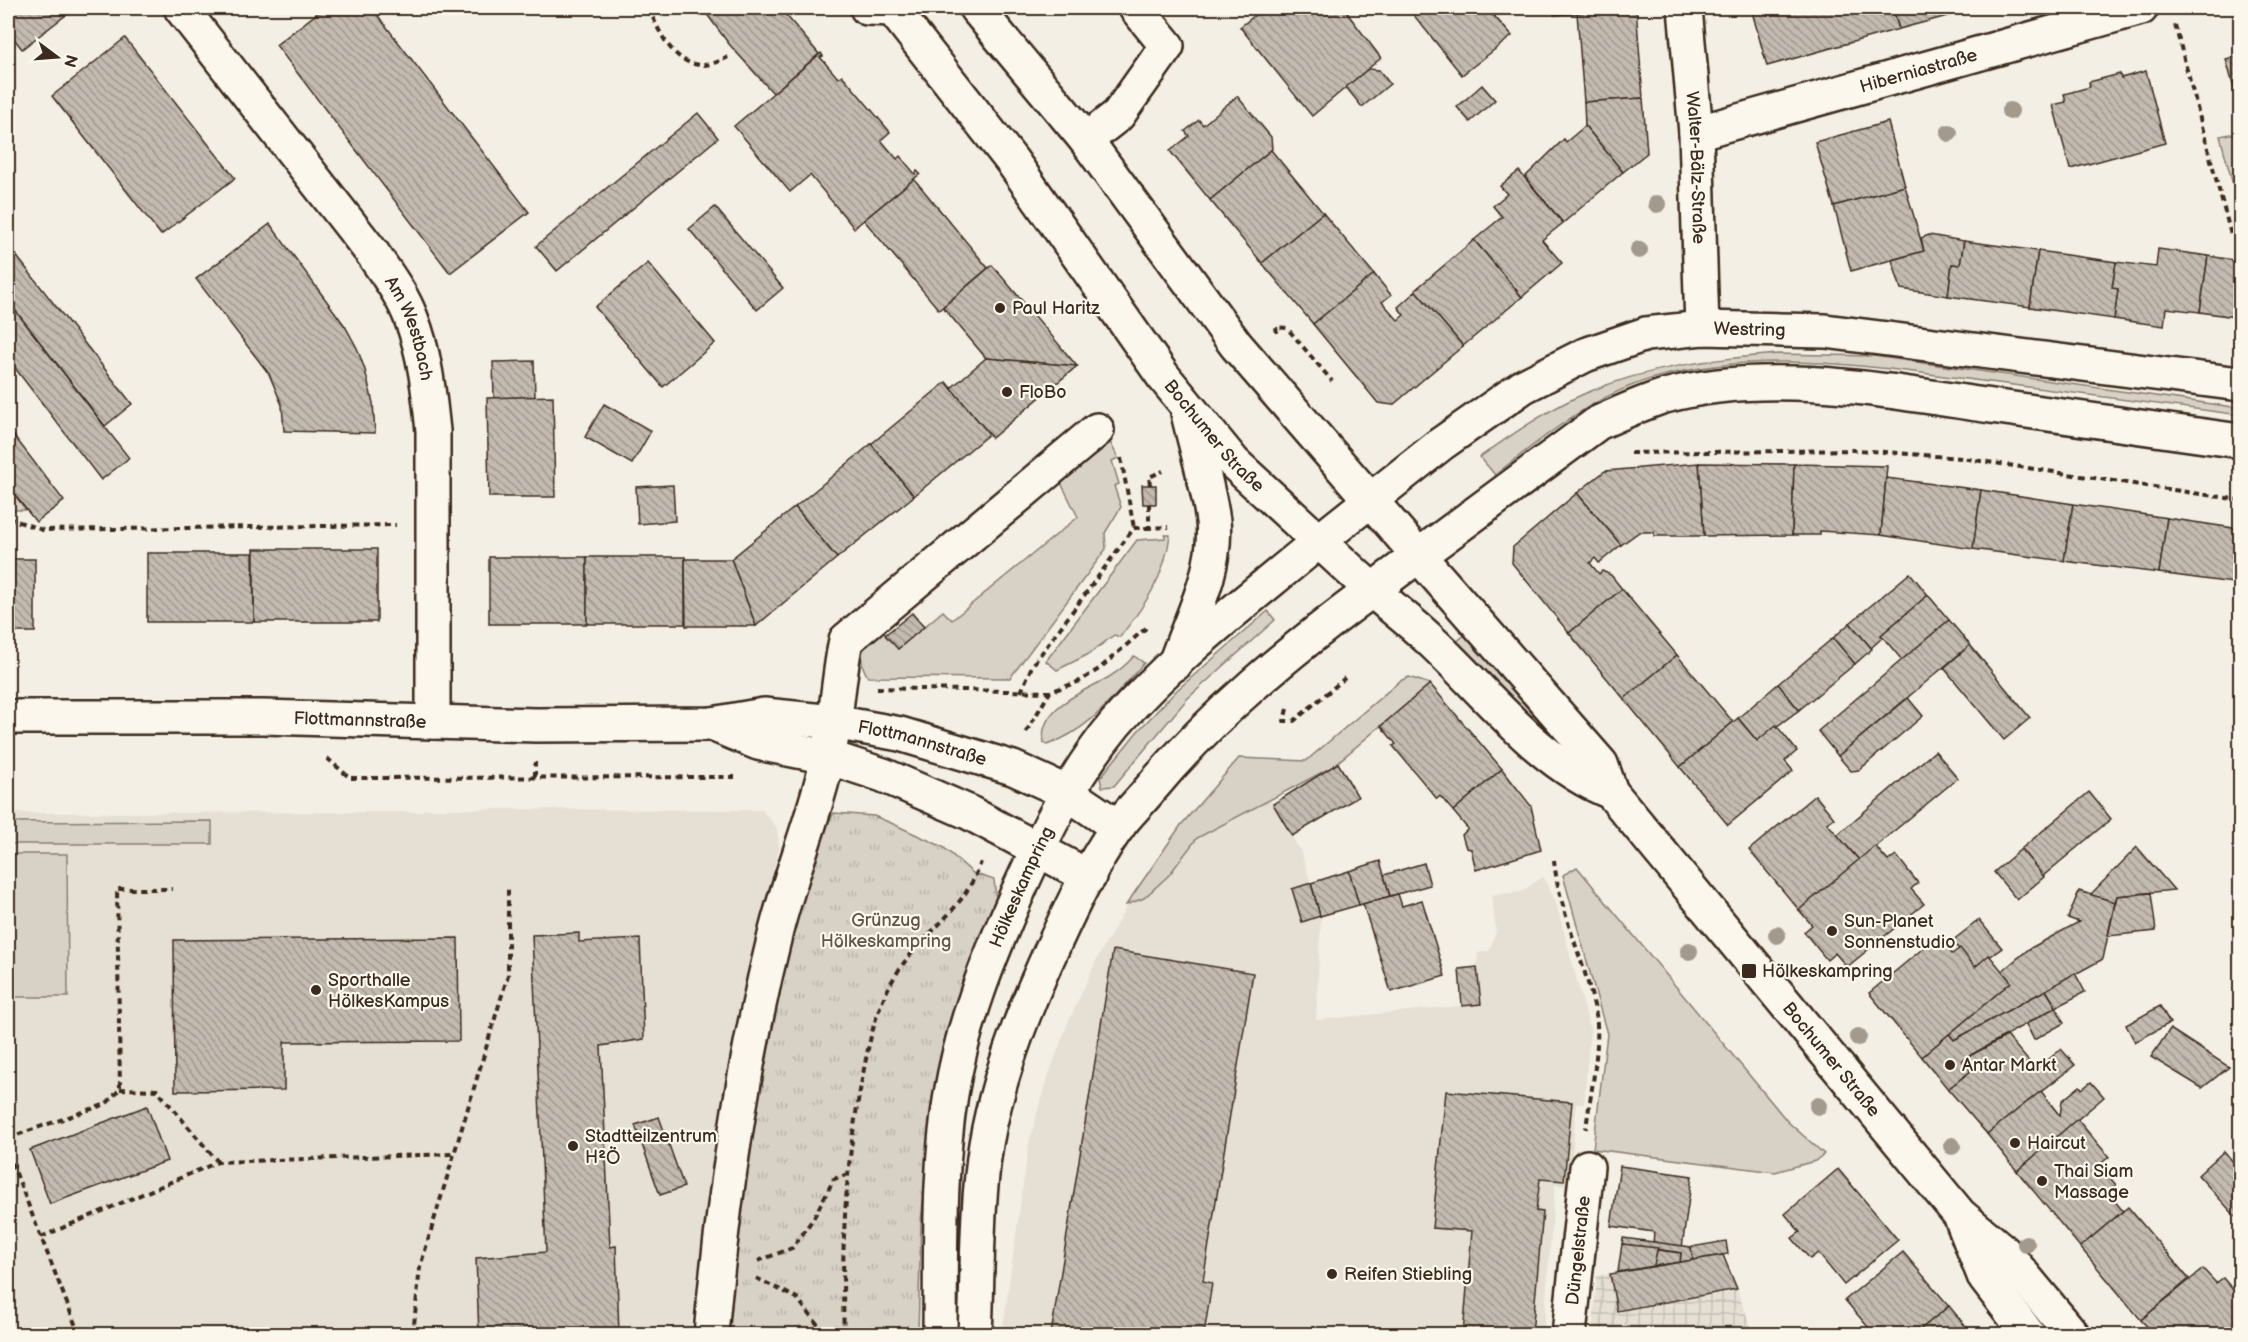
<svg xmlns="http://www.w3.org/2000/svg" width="2248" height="1342" viewBox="0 0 2248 1342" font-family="'Balsamiq Sans',sans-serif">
<defs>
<pattern id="industrial-grid" width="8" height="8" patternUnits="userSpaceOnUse" patternTransform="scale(1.5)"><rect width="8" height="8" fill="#e5dfd4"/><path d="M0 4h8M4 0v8" fill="none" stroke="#c5c0b6"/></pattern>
<pattern id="park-tufts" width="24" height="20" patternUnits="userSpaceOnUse" patternTransform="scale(1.5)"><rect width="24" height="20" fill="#d8d1c6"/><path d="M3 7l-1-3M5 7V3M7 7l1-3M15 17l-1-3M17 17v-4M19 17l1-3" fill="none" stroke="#bab4aa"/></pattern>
<pattern id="building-back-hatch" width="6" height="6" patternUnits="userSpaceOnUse" patternTransform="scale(1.5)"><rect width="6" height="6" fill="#c3bbb0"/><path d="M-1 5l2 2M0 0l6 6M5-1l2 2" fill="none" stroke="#a0988f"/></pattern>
</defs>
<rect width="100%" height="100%" fill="#f3efe4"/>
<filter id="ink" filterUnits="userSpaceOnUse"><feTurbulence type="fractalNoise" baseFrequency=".0167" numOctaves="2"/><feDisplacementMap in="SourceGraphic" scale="12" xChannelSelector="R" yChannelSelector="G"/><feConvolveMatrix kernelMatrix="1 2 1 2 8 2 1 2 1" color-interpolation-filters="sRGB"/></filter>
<g filter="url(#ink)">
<!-- built -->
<g fill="#e5dfd4">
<path d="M1270,800l31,52 20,64 -5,104 164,-16 -3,-37 1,-14 11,-2 7,-19 -4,-37 29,-3 22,-15 13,26 34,126 -6,75h-8l-6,82 -15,-1 -12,149h-541l27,-191 16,-58 23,-62 29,-64 30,-53 17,-8 25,-23 28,-37z"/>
<path d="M423,809l339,1 15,18 2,20 -37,146 -28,147 -24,193h-682v-521l414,-1z"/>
</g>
<!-- industrial -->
<path fill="url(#industrial-grid)" d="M1723,1255l31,79h-162l5,-58z"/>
<!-- grass -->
<g fill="#d8d1c6" stroke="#8a7e72" stroke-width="1.5">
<path d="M2240,132v79l-20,-75z"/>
<path d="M1778,354l96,2 366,52v7c-88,-12 -177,-24 -266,-35 -104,-14 -212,-31 -316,-3 -64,17 -112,58 -163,98l-15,-18c33,-23 68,-48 106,-64 61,-26 126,-34 192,-39z"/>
<path d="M1107,436l11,22 -6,3 7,23 -5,2 7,21 -16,26 1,16 -96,129 -142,-1c-14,-22 -3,-32 11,-51l19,23 45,-38 9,9 126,-103 -18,-36z"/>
<path d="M8,486l18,24h-18z"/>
<path d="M1165,535h5c-5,42 -25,70 -50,102l-6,-2 -25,19 -32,16 -11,-9 91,-121 28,-2z"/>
<path d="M1268,611l7,9 -88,79 -73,87 -12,1 -2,-9 37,-46 40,-42z"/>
<path d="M1468,632l82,97 -4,6 -91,-92z"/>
<path d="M1134,656l10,7c-31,34 -52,66 -97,82l-3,-2c-7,-36 42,-52 65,-66 10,-6 18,-13 25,-21z"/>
<path d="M1409,677l21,7 -98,83 -135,71 -28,37 -25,23 -18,7 55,-80 58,-67 67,3 94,-80z"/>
<path d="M212,821v23h-204v-22z"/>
<path d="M8,854h59l1,143h-60z"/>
<path d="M1577,867l211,255 36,32 -9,7 -40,11 -182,-23 14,-115 -44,-159z"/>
</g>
<!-- park -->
<path fill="url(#park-tufts)" stroke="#8a7e72" stroke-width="1.5" d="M834,813l40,3 17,7 52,24 30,26 21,7 3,25 -64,209 -12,107 -3,113h-194l27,-227 59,-255z"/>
<!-- building -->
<g fill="url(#building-back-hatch)" stroke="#3b2a1e" stroke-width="1.5">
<path d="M8,8h67l-53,41 -14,-18z"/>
<path d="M324,8h48l157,204 -79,61 -174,-228z"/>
<path d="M705,8h75l39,46 -46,39 -44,-49 -26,-35z"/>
<path d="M1264,8h93l-10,5 34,45 -69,58 -72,-89z"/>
<path d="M1408,8h79l25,28 -50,39z"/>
<path d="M1553,8h62v2l-61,5z"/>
<path d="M1636,8l7,90 -59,4 -7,-89z"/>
<path d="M1751,8h142l6,21 -132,37z"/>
<path d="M1893,8h84l-78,21z"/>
<path d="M125,38l110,140 -74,57 -109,-139z"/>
<path d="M821,53l2,3 -3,1 18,21 4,-3 48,57 -9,8 16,19 3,-3 15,18 2,-3 3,3 -66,54 -44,-53 -20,17 -56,-66z"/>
<path d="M2240,55v56l-14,-52z"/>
<path d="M1368,69l11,1 11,14 -28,23 -16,-20z"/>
<path d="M2146,71l19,72 -95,26 -17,-64 13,-3 -2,-8 26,-7 -1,-5 31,-8 1,4z"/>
<path d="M1482,85l13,15 -25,22 -13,-15z"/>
<path d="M1237,96l34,41 1,12 -62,51 -40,-49 19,-15 -4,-5 14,-11 4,5z"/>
<path d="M1643,98l4,55 -24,19 -38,-46 -1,-24z"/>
<path d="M698,113l20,25 -161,133 -21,-25z"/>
<path d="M1888,122l17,64 -71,20 -19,-64z"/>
<path d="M1585,126l38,46 -60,51 -38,-46 39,-38 2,3z"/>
<path d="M1271,150l52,63 -61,50 -52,-63z"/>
<path d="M1519,171l44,52 -21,17 20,23 -40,34 -48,-57 28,-23 -9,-11 14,-12 -7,-8z"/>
<path d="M914,179l74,89 -49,42 -75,-90z"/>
<path d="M1905,186l19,65 -73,20 -17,-65z"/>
<path d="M715,207l68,81 -26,22 -68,-81z"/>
<path d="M1323,213l51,61 -61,50 -51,-61z"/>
<path d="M270,224l75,102 12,22 8,22 8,33 2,30 -91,-2 -2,-26 -13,-31 -73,-95z"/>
<path d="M1929,235l35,6 -4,24 -8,-1 -4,32 -47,-7 -9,-29 32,-9 -3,-13z"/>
<path d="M1474,240l48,57 -59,49 -48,-56z"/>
<path d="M1964,241l74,10 -8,56 -82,-11 4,-32 8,1z"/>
<path d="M8,245l124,159 -27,22 -97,-125z"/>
<path d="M2158,249l50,7 -8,56 -34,-4 -2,18 -50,-7 4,-30 -6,-1 4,-26 40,5z"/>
<path d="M2038,251l78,11 -4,26 6,1 -4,30 -84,-12z"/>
<path d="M2208,256l32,5v66l-7,-1 2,-9 -35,-5z"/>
<path d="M648,263l67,80 -52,44 -68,-80z"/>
<path d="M992,265l85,101 -91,-8 -43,-51z"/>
<path d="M1374,274l17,21 -9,7 16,18 6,-5 -6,-8 18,-16 47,55 -70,59 -15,-2 -65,-79z"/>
<path d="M8,301l121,157 -28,22 -93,-121z"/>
<path d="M986,358l91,8 -85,72 -41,-50z"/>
<path d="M534,361l1,36 -41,1 -1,-36z"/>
<path d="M946,382l43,52 -75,62 -43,-52z"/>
<path d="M553,396l2,101h-66l-2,-99z"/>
<path d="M604,404l47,27 -19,33 -47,-27z"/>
<path d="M8,428l56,73 -28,21 -28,-36z"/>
<path d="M871,444l43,52 -77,62 -42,-51z"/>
<path d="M1699,463l95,1 -2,71 -88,1z"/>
<path d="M1699,463l5,73h-50v-4h-15l-18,13 -44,-52 28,-22z"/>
<path d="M1794,464l93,2 -6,69 -61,-4v4h-28z"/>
<path d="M1886,478l95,12 -8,59 -92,-14z"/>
<path d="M673,485l2,36 -37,3 -2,-37z"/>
<path d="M1142,485h14v19h-13z"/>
<path d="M1981,490l92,14 -9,57 -91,-12z"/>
<path d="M1577,493l44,52 -22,18 -4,-5 -5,5 9,11 3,-3 9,4 11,14 -53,44 -57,-70 1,-16z"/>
<path d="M2073,504l94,14 -8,55 -95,-12z"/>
<path d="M795,507l42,51 -81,68 -25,-67z"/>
<path d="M2167,518l73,11v55l-81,-11z"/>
<rect x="254" y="549" width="123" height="73"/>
<path d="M147,553h106l1,69h-107z"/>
<rect x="489" y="557" width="98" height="67"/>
<rect x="587" y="557" width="98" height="67"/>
<rect x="8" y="559" width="27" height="73"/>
<path d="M685,559h46l25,67h-70z"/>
<path d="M1910,573l18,22 -47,40 2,2 -12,11 -21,-25z"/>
<path d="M1622,589l55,66 -53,44 -55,-66z"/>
<path d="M1928,595l21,25 -47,40 -21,-25z"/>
<path d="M912,613l12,14 -26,22 -13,-14z"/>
<path d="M1949,620l21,25 -132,111 -20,-25z"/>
<path d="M1850,623l22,26 -17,15 -22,-26z"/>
<path d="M1833,638l22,26 -56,46 -21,-26z"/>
<path d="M1970,645l60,73 -26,22 -60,-72z"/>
<path d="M1677,655l56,67 -53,45 -56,-68z"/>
<path d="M1430,684l72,85 -49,42 -13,-15 -3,3 -44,-53 3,-2 -15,-18z"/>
<path d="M1778,684l21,26 -42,31 -19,-23z"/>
<path d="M1908,698l15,18 -64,54 -8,1 -13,-15z"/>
<path d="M1738,718l19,23 19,-16 21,26 -12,10 8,10 -65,54 -48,-58z"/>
<path d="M1935,751l23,27 -99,82 -22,-25z"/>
<path d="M1338,763l20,34 -66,39 -19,-32z"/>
<path d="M1502,769l29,37 10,44 -65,20 -5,-21 -5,-1 -4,-13 6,-6 -15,-18z"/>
<path d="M2089,792l22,27 -68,57 -22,-27z"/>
<path d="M1815,795l19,23 -7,5 32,37 -60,50 -50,-60z"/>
<path d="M1875,846l13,15 8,-6 22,28 -7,6 13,15 -77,63 -12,-14 -8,7 -23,-28 8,-7 -13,-15z"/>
<path d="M2137,847l37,43 -57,6 -2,6 -25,-7z"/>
<path d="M2021,849l23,28 -27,23 -23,-28z"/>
<path d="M1380,861l10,35 -31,9 -10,-34z"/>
<path d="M1424,863l6,22 -40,11 -6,-21z"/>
<path d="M1349,871l10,34 -39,11 -9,-33z"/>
<path d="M1311,883l9,33 -18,6 -10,-33z"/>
<path d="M2079,891l36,11 -12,57 -149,81 -5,-6 62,-52 -9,-11 27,-22 50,-27 -11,-4z"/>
<path d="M2151,893l5,38 -48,5 9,-40z"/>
<path d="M1398,894l4,12 20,-6 23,76 -54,16 -28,-88z"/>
<path d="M1979,920l23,28 -27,19 -23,-26z"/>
<path d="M579,933v9l61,-3 4,100 -43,7 9,201 6,-1 3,88h-140l-3,-76 70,-6 -14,-317z"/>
<path d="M1938,936l14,18 8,-6 15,19 14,-12 22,27 -89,75 -53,-64z"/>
<path d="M458,938l1,103 -175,1v48l-109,1 -1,-151z"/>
<path d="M1113,950l140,23 -50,308 9,2 -8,51h-153z"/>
<path d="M1477,967l4,37 -19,2 -3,-37z"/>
<path d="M2075,973l10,19 -29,15 -10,-17z"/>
<path d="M2046,990l10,17 -94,53 9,11 -23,18 -26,-32 27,-23 5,6z"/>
<path d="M2160,1006l10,17 -35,19 -9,-17z"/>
<path d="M2056,1007l8,16 -30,17 -8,-16z"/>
<path d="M2170,1029l59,38 -27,21 -51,-31z"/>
<path d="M2007,1036l29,34 25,-21 14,16 -88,69 -39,-45 23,-18 -9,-11z"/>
<path d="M2091,1082l13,15 -87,74 -30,-37 54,-43 19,25 2,-15 18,-15 2,3z"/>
<path d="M1446,1091l126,11 -8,79 -24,-2 -4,32 7,1 -11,122h-69l9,-103 -40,-3z"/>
<path d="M147,1106l20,55 -117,43 -20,-54z"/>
<path d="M659,1117l25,70 -24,8 -25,-70z"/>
<path d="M2077,1119l32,38 -10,8 17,20 -9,7 16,19 -43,36 -63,-76z"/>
<path d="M2224,1151l16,19v43l-4,4 -38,-42z"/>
<path d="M1620,1166l72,10 -10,72 -29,-5 1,-11 -43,-6z"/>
<path d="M1838,1169l60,71 -54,45 -26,-32 -8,6 -18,-21 8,-6 -15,-18z"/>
<path d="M2128,1207l61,72 -48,41 -61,-73z"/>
<path d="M1623,1238l68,9 2,13 -13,2 1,-9 -59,-9z"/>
<path d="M1726,1241l2,13 -35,6 -2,-13z"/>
<path d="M1622,1244l36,4 -4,18 -36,6z"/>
<path d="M1657,1250l24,3 -1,9 -26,4z"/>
<path d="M1903,1252l46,54 -34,28h-41l-29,-34z"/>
<path d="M1723,1255l14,34 -120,22 -7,-37z"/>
<path d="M2203,1269l13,14 7,-5 17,20v16l-6,5 6,8v7h-86l-13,-14z"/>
<path d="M1949,1306l23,28h-57z"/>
</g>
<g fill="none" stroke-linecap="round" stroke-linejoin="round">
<!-- minor casing -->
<g stroke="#3b2a1e" stroke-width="38">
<g id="minor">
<path id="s1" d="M181,8l192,246c14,21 29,40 38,64 14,35 18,75 22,113v291"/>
<path d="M867,8l26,1"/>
<path id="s2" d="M1685,8l11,125 6,195"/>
<path id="s3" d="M1696,133l445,-125"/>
<path d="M1086,140l32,-25 49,-69 -31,-38"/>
<path id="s4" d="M1418,555l183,209 10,28 349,423 44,37 68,82"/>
<path id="s5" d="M8,717h255l273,8 176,-1 52,-9 70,7 66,12 113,34 53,24 52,35"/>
<path d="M712,724l46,19 70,14 55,18 85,37 121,65"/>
<path d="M1962,1220l23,58 43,56"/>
<path d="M711,1334c12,-135 32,-271 65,-403 15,-59 39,-115 52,-174 9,-39 10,-78 18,-117l251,-210"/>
<path id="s6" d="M940,1334c1,-79 -2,-161 11,-240 12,-72 38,-136 67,-202 27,-60 55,-117 97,-168 59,-69 135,-125 204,-183"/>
<path d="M975,1334c3,-63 1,-127 11,-190 11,-63 33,-122 59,-180 21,-46 43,-95 72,-136 9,-13 20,-23 30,-35 65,-79 143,-142 225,-203 19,17 40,33 59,51 55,51 109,124 180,151"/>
<path id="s7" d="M1569,1334l18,-167"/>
</g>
</g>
<!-- major casing -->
<g stroke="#3b2a1e" stroke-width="38">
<g id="major">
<path id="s8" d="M892,8l120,153 151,215 71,87 138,127 226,-167c22,-10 44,-20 67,-27 105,-29 228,-4 333,11 81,11 162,23 242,34"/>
<path d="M976,8l110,132 150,205 182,210"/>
<path id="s9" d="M1319,541l122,-97 83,-58 61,-31 61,-21 56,-6 123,3 415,53"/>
<path d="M1175,664c15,-44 43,-94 38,-143 -5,-36 -17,-73 -25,-108"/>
</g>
</g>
<!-- path -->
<g stroke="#3b2a1e" stroke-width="4" stroke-dasharray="6 4.5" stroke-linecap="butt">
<path d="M649,8c14,35 35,74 79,49"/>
<path d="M2175,25l56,210 9,2"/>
<path d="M1277,333l-1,-6 11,1 45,53"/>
<path d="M1630,453l229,-3 102,8 279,42"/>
<path d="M1121,458l13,70"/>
<path d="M1150,485l-1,-8 14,-6"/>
<path d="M1149,504v24l19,-1"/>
<path d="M8,518l34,12 354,-5"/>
<path d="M877,688l172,4"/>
<path d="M1021,692l11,-26 102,-138h15"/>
<path d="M1287,709l-3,12h10l51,-43"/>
<path d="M1026,732l24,-40 30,-11 19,-12 47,-41"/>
<path d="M327,758l23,20 385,-1"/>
<path d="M535,777v-15"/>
<path d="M1554,860c5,53 32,103 42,155 5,33 -6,80 -10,114"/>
<path d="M120,1089l37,1 61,72"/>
<path d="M8,1138l98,-34 14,-15 -3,-200h55"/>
<path d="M8,1153l71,181"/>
<path d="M41,1237l177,-75 235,-8"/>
<path d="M758,1261l34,-13 21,-29 21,-40 12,-4"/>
<path d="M756,1278l41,20 28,36"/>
<path d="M413,1334l7,-67 88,-292v-89"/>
<path d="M844,1334c-3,-84 1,-166 17,-249 7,-38 14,-78 36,-112 27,-43 65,-58 84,-111"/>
</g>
<!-- minor -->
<use href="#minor" stroke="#fbf7ec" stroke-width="33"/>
<!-- major -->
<use href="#major" stroke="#fbf7ec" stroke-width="33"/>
</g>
<!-- trees -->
<g fill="#a39a8e">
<circle cx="2010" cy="111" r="9"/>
<circle cx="1949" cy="133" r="9"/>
<circle cx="1657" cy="204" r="9"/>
<circle cx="1639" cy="250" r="9"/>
<circle cx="1777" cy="935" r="9"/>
<circle cx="1689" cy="951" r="9"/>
<circle cx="1858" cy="1037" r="9"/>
<circle cx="1818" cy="1106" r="9"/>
<circle cx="1952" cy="1146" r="9"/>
<circle cx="2026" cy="1244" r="9"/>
</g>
</g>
<!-- markers -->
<g fill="#3b2a1e" stroke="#fbf7ec" stroke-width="2">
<circle cx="1000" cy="308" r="6"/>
<circle cx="1007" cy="392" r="6"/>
<circle cx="1832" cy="931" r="6"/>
<rect x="1741" y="963" width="16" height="16" rx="3"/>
<circle cx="316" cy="990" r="6"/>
<circle cx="1950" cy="1065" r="6"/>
<circle cx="2015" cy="1143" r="6"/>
<circle cx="573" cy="1146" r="6"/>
<circle cx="2042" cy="1181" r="6"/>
<circle cx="1332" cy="1274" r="6"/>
</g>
<g text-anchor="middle" stroke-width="4.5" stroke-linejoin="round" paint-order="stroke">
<!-- street labels -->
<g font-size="18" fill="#3b2a1e" stroke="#fbf7ec">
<text dy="6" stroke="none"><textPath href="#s3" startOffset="231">Hiberniastraße</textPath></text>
<text dy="6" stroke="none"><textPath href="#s2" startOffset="160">Walter-Bälz-Straße</textPath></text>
<text dy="6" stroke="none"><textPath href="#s9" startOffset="494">Westring</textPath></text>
<text dy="6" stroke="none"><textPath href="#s1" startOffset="396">Am Westbach</textPath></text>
<text dy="6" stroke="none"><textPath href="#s8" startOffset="536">Bochumer Straße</textPath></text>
<text dy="6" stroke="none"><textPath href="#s5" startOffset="352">Flottmannstraße</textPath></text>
<text dy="6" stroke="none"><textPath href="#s5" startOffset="918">Flottmannstraße</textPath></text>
<text dy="6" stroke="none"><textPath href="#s6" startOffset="460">Hölkeskampring</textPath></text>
<text dy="6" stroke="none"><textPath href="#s4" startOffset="654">Bochumer Straße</textPath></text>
<text dy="6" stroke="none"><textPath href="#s7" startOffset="84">Düngelstraße</textPath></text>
</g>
<!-- poi labels -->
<g font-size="18" fill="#3b2a1e" stroke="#fbf7ec" text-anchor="start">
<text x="1012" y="314">Paul Haritz</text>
<text x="1019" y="398">FloBo</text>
<text x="1844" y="927">Sun-Planet<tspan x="1844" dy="21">Sonnenstudio</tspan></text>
<text x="1762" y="977">Hölkeskampring</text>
<text x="328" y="986">Sporthalle<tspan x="328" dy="21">HölkesKampus</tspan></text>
<text x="1962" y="1071">Antar Markt</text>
<text x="585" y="1142">Stadtteilzentrum<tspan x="585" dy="21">H²Ö</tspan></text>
<text x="2027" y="1149">Haircut</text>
<text x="2054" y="1177">Thai Siam<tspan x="2054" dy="21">Massage</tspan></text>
<text x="1344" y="1280">Reifen Stiebling</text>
</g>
<!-- park labels -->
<g font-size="18" fill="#625448" stroke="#fbf7ec">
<text x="886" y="926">Grünzug<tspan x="886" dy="21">Hölkeskampring</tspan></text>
</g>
</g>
<!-- margin -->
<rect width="2248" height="1342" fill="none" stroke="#fbf7ec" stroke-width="30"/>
<rect x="15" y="15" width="2218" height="1312" fill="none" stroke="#3b2a1e" stroke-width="2" filter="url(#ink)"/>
<!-- north arrow -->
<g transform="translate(57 57) rotate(106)" stroke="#fbf7ec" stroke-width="4.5" paint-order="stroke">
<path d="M0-4.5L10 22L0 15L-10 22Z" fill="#3b2a1e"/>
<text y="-9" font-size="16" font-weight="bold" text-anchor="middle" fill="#3b2a1e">N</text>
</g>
</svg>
